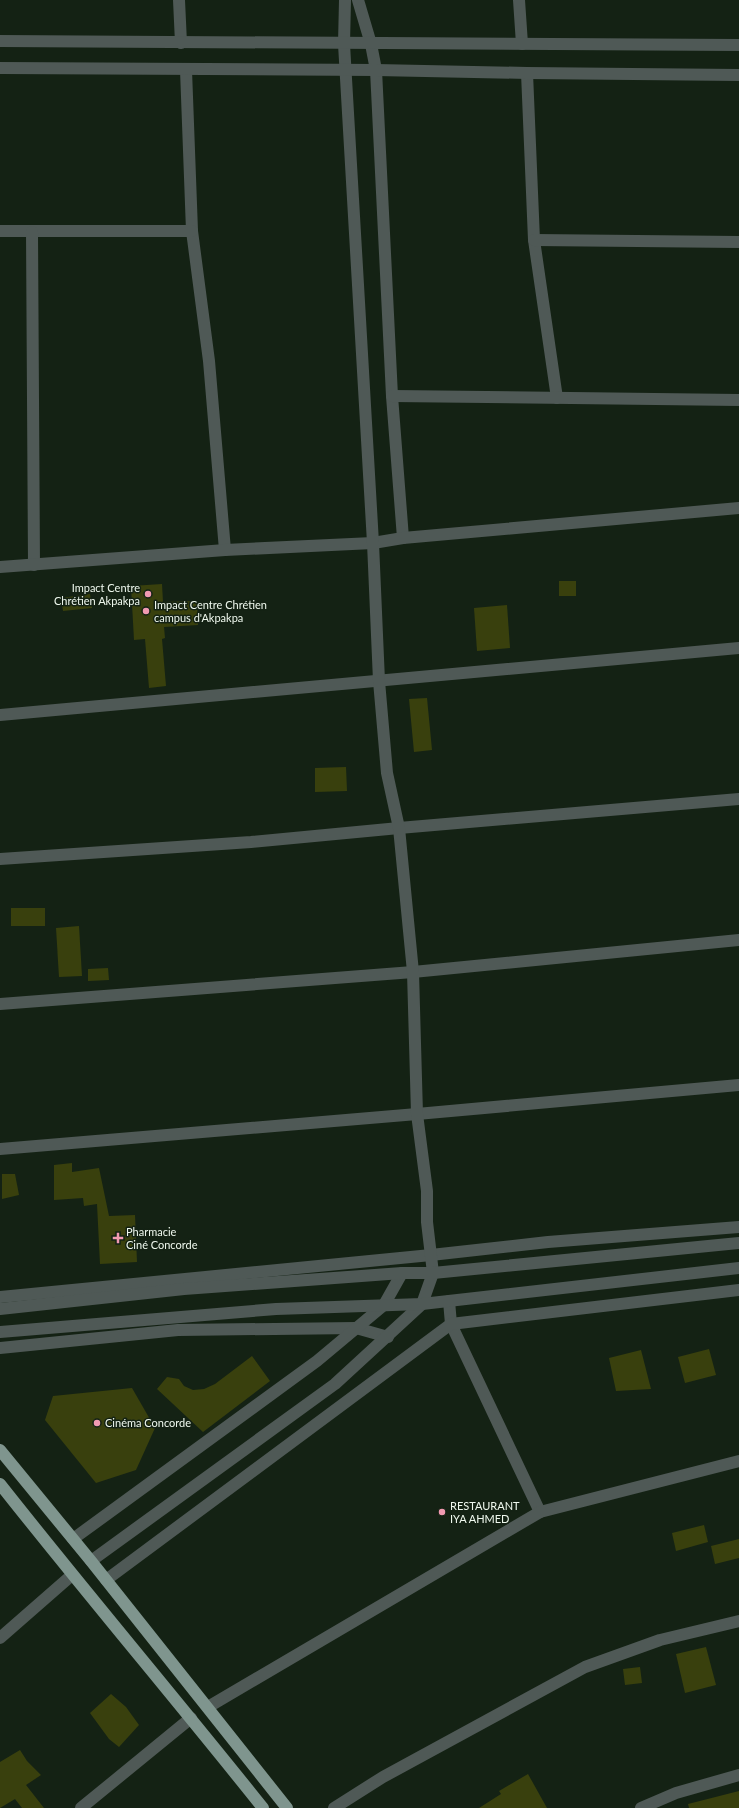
<svg xmlns="http://www.w3.org/2000/svg" width="739" height="1808" viewBox="0 0 739 1808" font-family="Lato,sans-serif">
<rect width="100%" height="100%" fill="#142214"/>
<!-- building -->
<g fill="#39400d">
<rect x="559" y="581" width="17" height="15"/>
<path d="M162,584l1,18 34,-1 1,24 -34,2 1,11 -3,1 4,47 -17,2 -4,-49 -11,1 -3,-54z"/>
<path d="M90,594l2,14 -29,3 -2,-13z"/>
<path d="M507,605l3,43 -33,3 -3,-43z"/>
<path d="M427,698l5,52 -18,2 -5,-53z"/>
<path d="M346,767l1,24 -32,1v-24z"/>
<rect x="11" y="908" width="34" height="18"/>
<path d="M79,926l3,50 -23,1 -3,-49z"/>
<path d="M108,968l1,12 -21,1v-12z"/>
<path d="M72,1163v9l27,-4 10,48 26,-1 2,47 -37,2 -3,-60 -13,2 -1,-8 -29,2v-35z"/>
<path d="M2,1174h13l4,21 -17,4z"/>
<path d="M709,1349l7,26 -31,8 -7,-26z"/>
<path d="M641,1350l10,39 -35,2 -7,-33z"/>
<path d="M252,1356l18,25 -67,51 -46,-43 10,-12 12,2 5,7 9,4 11,-1 11,-5z"/>
<path d="M132,1388l23,40 -19,42 -40,13 -51,-63 8,-24z"/>
<path d="M704,1525l4,17 -32,9 -4,-18z"/>
<path d="M739,1539v19l-24,6 -4,-18z"/>
<path d="M706,1647l10,38 -31,8 -9,-39z"/>
<path d="M640,1667l2,16 -17,2 -2,-16z"/>
<path d="M111,1694l15,13 13,18 -20,22 -10,-8 -19,-26z"/>
<path d="M20,1750l7,11 14,14 -15,10 18,23h-22l-7,-9 -15,9v-46z"/>
<path d="M528,1774l19,34h-68l22,-14 -2,-3z"/>
<path d="M739,1791v17h-50l-1,-4z"/>
</g>
<g fill="none" stroke-linecap="round" stroke-linejoin="round">
<!-- minor -->
<g stroke="#4f5956" stroke-width="12">
<path d="M179,0l2,43"/>
<path d="M358,0l13,44 5,26 16,326 11,142"/>
<path d="M519,0l3,44"/>
<path d="M186,70l6,161 17,130 16,189"/>
<path d="M527,73l7,167 23,158"/>
<path d="M0,231h192"/>
<path d="M32,232l2,333"/>
<path d="M534,240l205,2"/>
<path d="M392,396l347,4"/>
<path d="M0,567l225,-17 148,-7 30,-5 336,-30"/>
<path d="M0,715l739,-67"/>
<path d="M0,859l251,-17 148,-14 340,-29"/>
<path d="M0,1004l413,-32 326,-32"/>
<path d="M0,1149l417,-35 322,-29"/>
<path d="M0,1297l431,-42 117,-13 191,-15"/>
<path d="M449,1301l2,23 89,188"/>
<path d="M0,1348l178,-18 178,-2 32,9"/>
<path d="M73,1539l244,-178 67,-56 18,-32"/>
<path d="M91,1561l244,-177 87,-80 11,-31 -6,-51v-31l-10,-77 -4,-142 -14,-144 -12,-55 -8,-92 -6,-138 -29,-499 1,-44"/>
<path d="M106,1580l345,-256 288,-34"/>
<path d="M208,1707l332,-195 199,-51"/>
<path d="M81,1808l110,-90"/>
<path d="M641,1808l35,-15 63,-18"/>
</g>
<!-- tertiary -->
<g stroke="#4f5956" stroke-width="12">
<path d="M0,41l739,4"/>
<path d="M0,68l376,2 151,3 212,2"/>
<path d="M0,1309l184,-20 218,-16h31l306,-30"/>
<path d="M0,1332l276,-23 146,-5 317,-36"/>
<path d="M0,1638l72,-63"/>
<path d="M334,1808l49,-31 202,-110 75,-27 79,-19"/>
</g>
<!-- primary -->
<g stroke="#7f958e" stroke-width="12">
<path d="M0,1450l91,111 196,247"/>
<path d="M0,1484c86,109 176,215 263,324"/>
</g>
</g>
<!-- markers -->
<g fill="#f19ab1" stroke="#142214" stroke-width="1.5">
<circle cx="148" cy="594" r="4"/>
<circle cx="146" cy="611" r="4"/>
<path d="M116 1232h4v4h4v4h-4v4h-4v-4h-4v-4h4z"/>
<circle cx="97" cy="1423" r="4"/>
<circle cx="442" cy="1512" r="4"/>
</g>
<g text-anchor="middle" stroke-width="3" stroke-linejoin="round" paint-order="stroke">
<!-- poi labels -->
<g font-size="11" fill="#eff8ee" stroke="#142214" text-anchor="start">
<text x="140" y="592" text-anchor="end">Impact Centre<tspan x="140" dy="13">Chrétien Akpakpa</tspan></text>
<text x="154" y="609">Impact Centre Chrétien<tspan x="154" dy="13">campus d'Akpakpa</tspan></text>
<text x="126" y="1236">Pharmacie<tspan x="126" dy="13">Ciné Concorde</tspan></text>
<text x="105" y="1427">Cinéma Concorde</text>
<text x="450" y="1510">RESTAURANT<tspan x="450" dy="13">IYA AHMED</tspan></text>
</g>
</g>
</svg>
